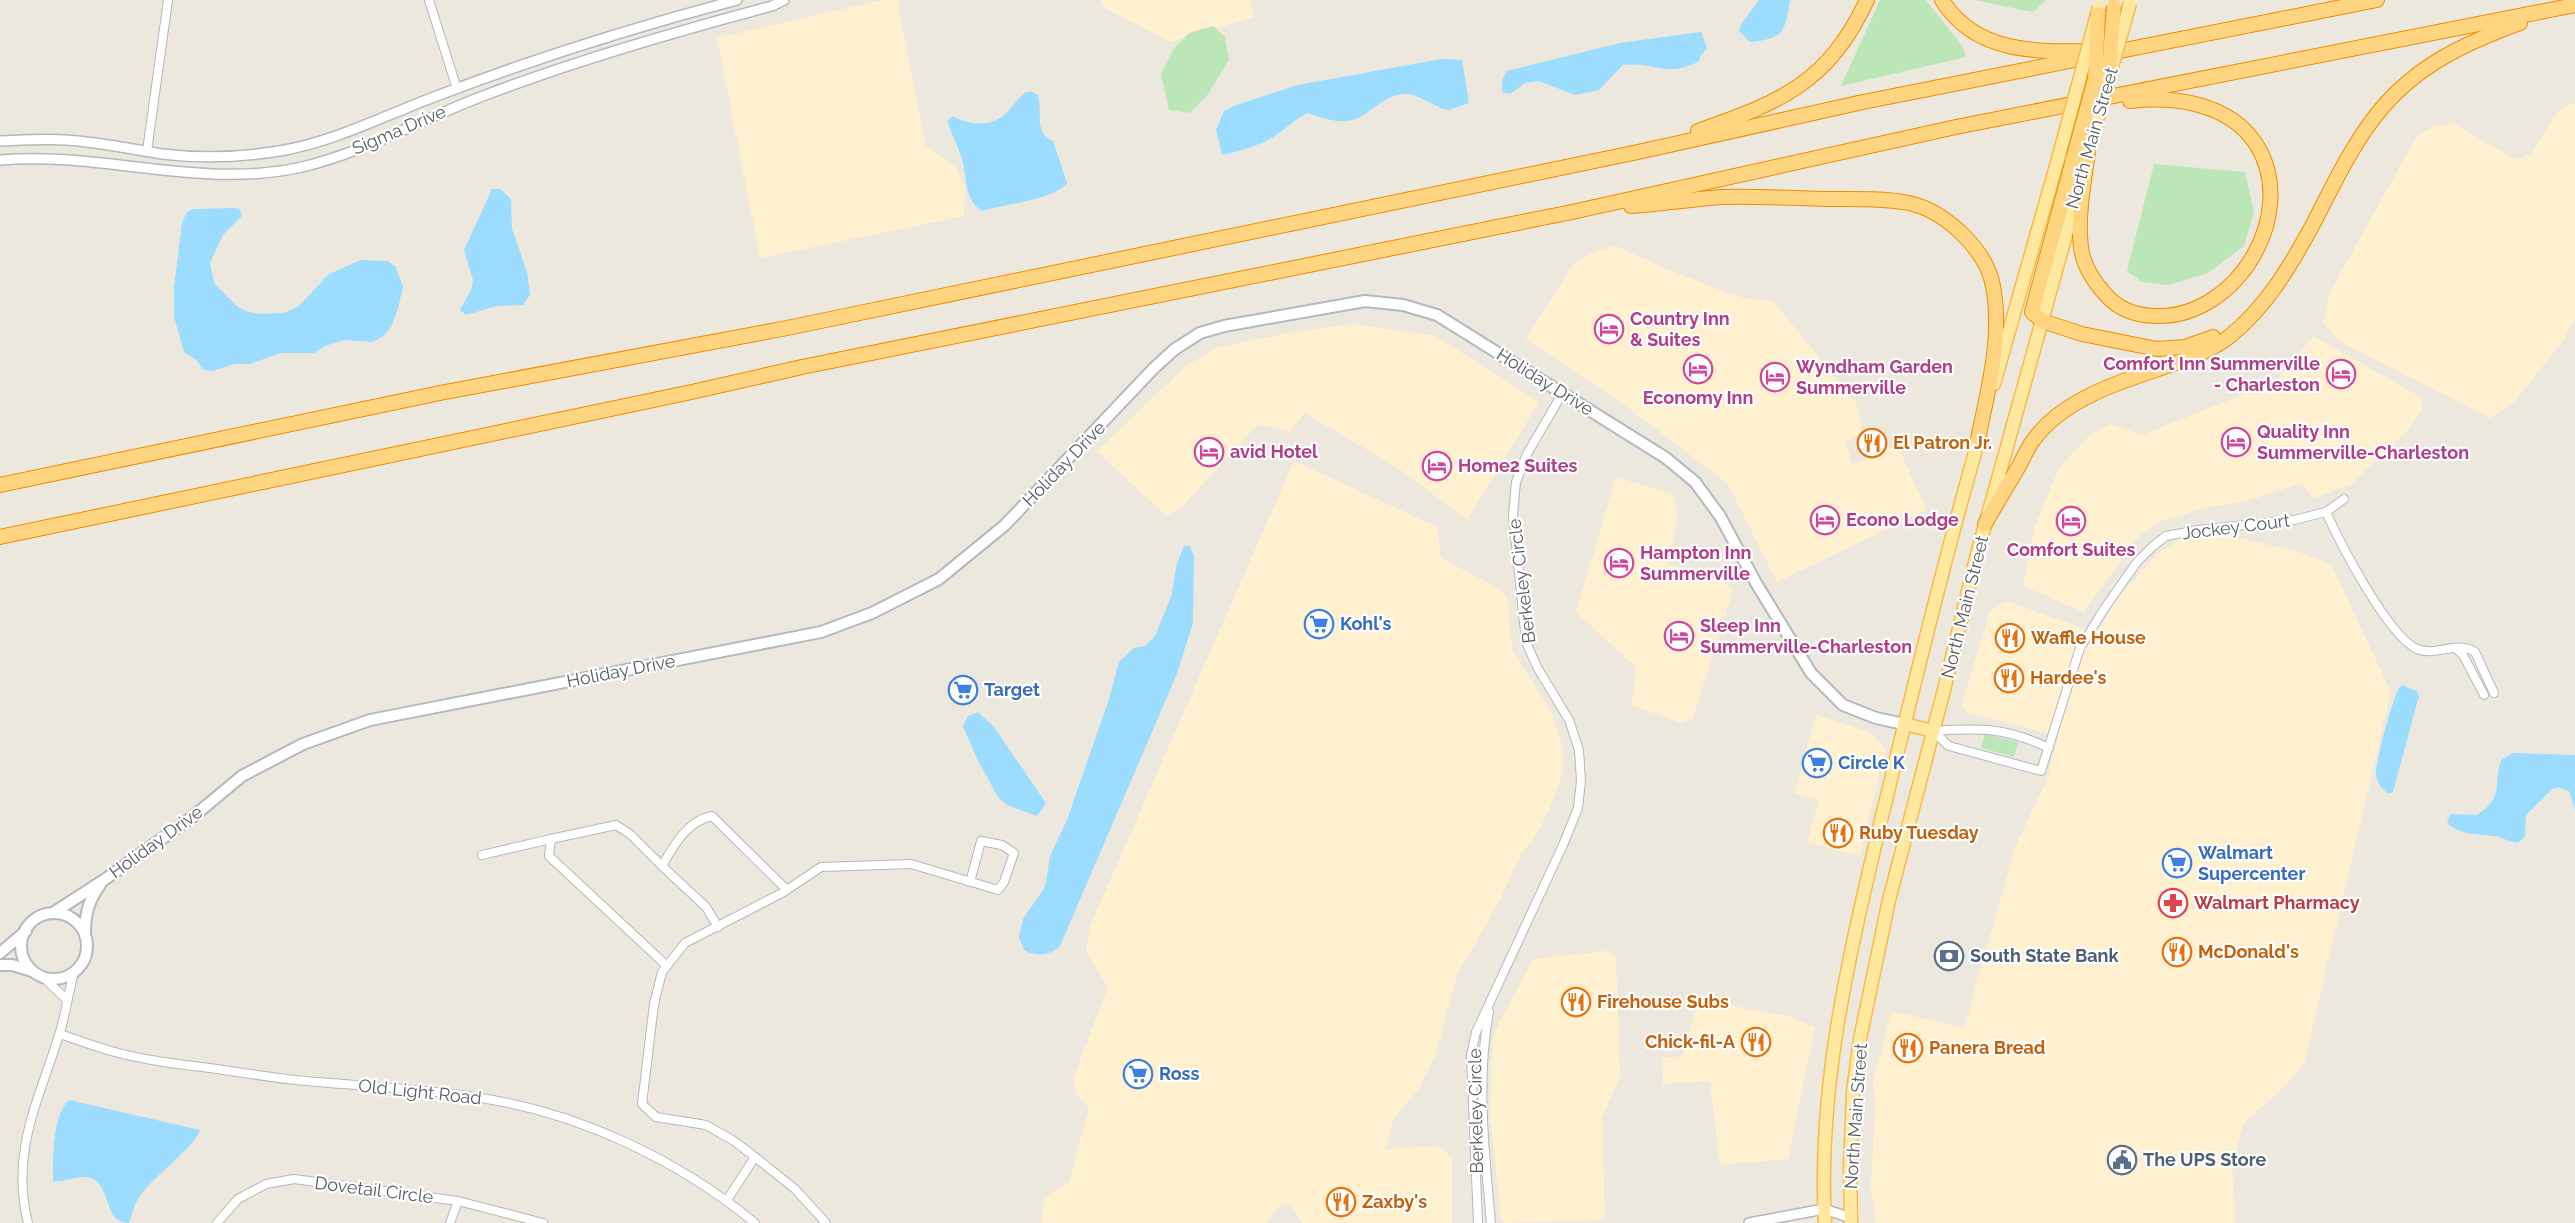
<svg xmlns="http://www.w3.org/2000/svg" width="2575" height="1223" viewBox="0 0 2575 1223" font-family="Raleway,sans-serif">
<rect width="100%" height="100%" fill="#ece8de"/>
<!-- commercial -->
<g fill="#fff0d0">
<path d="M882,0h15l29,146 29,20 10,20 -1,30 -204,42 -43,-220z"/>
<path d="M1101,0h149l4,17 -83,25 -68,-35z"/>
<path d="M2575,103v216l-13,23 -47,59 -25,17 -149,-76 -18,-19 7,-31 87,-156 17,-9 18,-4 64,37 15,-6 24,-39 9,-9z"/>
<path d="M1616,246l48,22 66,26 18,5 25,2 83,102 7,27 -17,14 7,21 44,-20 30,65 -150,72 -49,-98 -98,-75 -104,-70 48,-76 25,-13z"/>
<path d="M1353,324l82,12 104,66 -72,118 -69,-52 -93,-55 -16,19 -31,-8 -75,82 -17,10 -69,-65 89,-85 32,-19 77,-15z"/>
<path d="M2313,336l108,61 2,11 -14,21 -59,56 -37,13 -11,-15 -59,19 -34,5 -48,14 -25,18 -52,73 -61,-26 12,-60 24,-58 31,-33 20,-11 32,11 135,-54z"/>
<path d="M1294,461l143,66 4,31 57,30 9,10 6,54 38,59 11,34v30l-12,33 -17,33 -12,13 -22,48 -42,73 -21,79 -18,36 -24,28 -8,31 54,-3 12,12v65h-150l-12,-20 -10,2 -13,18h-227l5,-25 24,-16 20,-74 -13,-14 -3,-15 35,-92 -22,-35 3,-24z"/>
<path d="M1616,477l56,17 6,19 -10,51 54,16 11,10 -40,128 -11,5 -51,-18 5,-38 -60,-55z"/>
<path d="M2211,531l88,21 32,12 60,128 -87,372 -18,21 -42,38 -12,39 3,61h-360l-4,-38 4,-78 -2,-27 19,-69 72,17 52,-183 30,-63 12,-46 -92,-24 -4,-9 28,-92 16,-10 91,32 22,-37 38,-42 26,-17z"/>
<path d="M1816,715l54,17 15,17 -25,107 -53,-14 12,-42 -24,-7z"/>
<path d="M1607,951l9,6 4,119 -18,42 3,102 -101,3 -3,-5 -11,-105 2,-68 4,-16 37,-70z"/>
<path d="M1699,1000l90,16 26,12 -27,131 -68,6 -10,-84 -47,3 -1,-26 20,-2z"/>
</g>
<!-- green -->
<g fill="#bbe6b8">
<path d="M1880,0h46l37,47 3,10 -125,29z"/>
<path d="M1974,0h72l-13,12z"/>
<path d="M1213,26l12,11 4,23 -21,34 -18,19 -21,-3 -8,-36 12,-24 16,-17z"/>
<path d="M2154,164l91,8 9,40 -10,34 -36,27 -40,12 -26,-3 -15,-11z"/>
<path d="M1985,734l33,8 -4,15 -33,-9z"/>
</g>
<!-- water -->
<g fill="#9bdcff">
<path d="M1759,0h31c-5,32 -6,39 -40,42l-11,-11 3,-8z"/>
<path d="M1701,32l6,16 -7,9 -1,4c-33,18 -43,0 -76,4l-24,25 -24,5 -36,-14 -14,2 -15,11 -8,-2v-12l5,-9 113,-28z"/>
<path d="M1441,59l21,1 7,43 -21,7c-15,-3 -28,-16 -43,-16 -22,0 -34,21 -53,26 -16,4 -31,-3 -45,-7 -12,6 -20,15 -31,22 -16,11 -35,16 -54,20l-6,-25 8,-19 12,-6 62,-20z"/>
<path d="M1026,92h6l6,3c5,17 -5,37 15,46l14,42c-13,17 -63,21 -85,28 -20,-13 -14,-38 -22,-58 -4,-10 -9,-21 -13,-32l6,-5c15,9 36,11 50,0 9,-7 13,-17 23,-24z"/>
<path d="M492,189h8l11,10 1,30 15,43 3,23 -7,10 -26,1 -31,9 -6,-5 11,-20 2,-10 -9,-30z"/>
<path d="M236,208l4,1 2,7 -19,19 -13,28 4,20 24,24 10,5 13,2 23,-1 15,-7 30,-32 32,-14 26,1 8,5 8,20 -5,23 -7,18 -8,9 -10,6 -29,-2 -19,6 -11,7h-33l-31,11h-15l-23,7 -8,-1 -8,-10 -12,-8 -10,-35v-29l8,-65 5,-11 6,-3z"/>
<path d="M1184,546h6l4,10 -1,67 -17,53 -116,270c-11,10 -24,11 -36,4l-5,-13 4,-18 22,-32 5,-31 17,-36 42,-121 10,-37 15,-14 11,-2 10,-10 16,-39 6,-34z"/>
<path d="M2402,685l15,6 2,5 -26,96 -4,2c-7,-4 -14,-14 -13,-23 4,-28 13,-56 22,-82z"/>
<path d="M978,712l16,15 52,76 -9,13 -30,-11 -9,-8 -20,-36 -15,-35 5,-10z"/>
<path d="M2513,753l62,2v55l-6,-19 -11,-4 -6,2 -26,26 -1,21 -7,7c-7,-1 -13,-4 -19,-6 -17,-4 -40,0 -52,-15l4,-8 26,1c30,-20 14,-31 25,-56z"/>
<path d="M69,1100l131,30c-3,14 -47,48 -58,63 -8,10 -9,19 -13,30 -26,0 -17,-37 -38,-45 -13,-4 -26,5 -38,3 0,-22 -1,-65 16,-81z"/>
</g>
<g fill="none" stroke-linecap="round" stroke-linejoin="round">
<!-- minor casing -->
<g stroke="#b4b8bd" stroke-width="10">
<g id="minor">
<path d="M429,0l28,89"/>
<path d="M147,151l21,-151"/>
<path d="M2326,512c14,31 62,124 91,137 20,8 39,-9 58,3l19,41"/>
<path d="M2455,648l8,7 21,40"/>
<path d="M1933,731l16,15 92,25 39,-123 24,-39 33,-47 15,-15 14,-11 32,-6 96,-10 32,-8 18,-13"/>
<path d="M1933,731c47,-3 72,-4 116,17"/>
<path d="M482,855l69,-16"/>
<path d="M662,866l44,41 12,20"/>
<path d="M667,966l-118,-110 2,-17 65,-14 14,9 32,32c12,-21 25,-45 50,-50l75,74"/>
<path d="M43,977l23,22"/>
<path d="M1489,1012c-13,68 -4,142 2,211"/>
<path d="M60,1034c17,6 34,12 51,17 32,9 66,13 99,17 28,4 57,9 85,12 62,6 124,8 186,18 99,15 197,62 274,125"/>
<path d="M755,1157l40,32 31,34"/>
<path d="M727,1200l28,-43 -21,-16 -28,-16 -50,-8 -14,-13 12,-100 8,-32 23,-29 97,-50 39,-26 90,-3 87,26 6,-8 10,-29 -12,-8 -21,-4 -11,41"/>
<path d="M28,1223c-18,-71 11,-123 31,-188 7,-20 9,-42 15,-63"/>
<path d="M217,1223l21,-24 28,-15 28,-5 164,22 85,22"/>
<path d="M450,1223l8,-22"/>
<path d="M1478,1223l-7,-168 5,-23 87,-187 15,-37 3,-27 -2,-31 -10,-30 -32,-53 -11,-25 -13,-127 3,-33 11,-28 35,-60"/>
</g>
</g>
<!-- tertiary casing -->
<g stroke="#b4b8bd" stroke-width="12">
<g id="tertiary">
<path d="M0,141c28,-1 58,-3 86,1 26,3 51,8 76,12 40,5 83,3 123,-4 52,-10 99,-34 149,-53 99,-38 201,-70 303,-97"/>
<path d="M0,160c101,-9 201,30 302,7 63,-15 120,-48 181,-71 94,-36 191,-64 289,-90l12,-6"/>
<path d="M1749,1223l75,-14 27,9"/>
</g>
</g>
<!-- secondary casing -->
<g stroke="#b4b9bf" stroke-width="14">
<g id="secondary">
<path d="M53,913l51,-33 91,-65 47,-39 61,-32 67,-24 451,-88 51,-19 67,-34 66,-54 149,-157 21,-19 25,-16 24,-7 141,-25 38,4 34,10 229,143 29,24 25,34 36,67 55,90 32,32 33,13 28,6"/>
<circle cx="54" cy="946" r="33"/>
<path d="M85,934c0,-19 3,-33 15,-49"/>
<path d="M0,953l26,-22"/>
<path d="M0,965h12l20,6"/>
</g>
</g>
<!-- primary casing -->
<g stroke="#fbba48" stroke-width="15">
<g id="primary">
<path d="M1994,384l64,-225"/>
<path d="M1904,724l29,7"/>
<path d="M1825,1223c-8,-139 26,-276 58,-411 31,-126 61,-252 97,-377"/>
<path d="M1851,1223l-1,-55 3,-76 7,-53 29,-139 56,-214 32,-132 102,-366"/>
</g>
</g>
<!-- motorway casing -->
<g stroke="#ea8e00" stroke-width="16">
<g id="motorway">
<path d="M1942,0c33,53 92,52 149,51"/>
<path d="M1698,131c83,-29 130,-48 169,-131"/>
<path d="M2088,152c-4,31 -11,65 -7,95 2,19 13,35 25,48 13,15 32,21 52,21 79,1 142,-103 98,-172 -27,-41 -81,-48 -126,-43"/>
<path d="M2074,156l-42,156 10,9 40,13 75,15 28,-2 28,-10"/>
<path d="M1631,206c30,-2 61,-7 91,-9 35,-1 70,1 105,2 26,0 56,-1 82,4 36,8 77,46 84,83 10,53 -6,107 -16,158"/>
<path d="M0,485l440,-92 347,-65 851,-176 225,-50 514,-102"/>
<path d="M1985,524c11,-20 23,-39 34,-58 5,-9 9,-20 16,-28 24,-32 67,-50 103,-62 30,-11 67,-20 92,-40 36,-29 59,-68 81,-108 20,-38 39,-80 66,-114 38,-48 88,-71 143,-91"/>
<path d="M0,537l687,-144 115,-26 770,-155 384,-85 619,-122"/>
</g>
</g>
<!-- minor -->
<use href="#minor" stroke="#fff" stroke-width="8"/>
<!-- tertiary -->
<use href="#tertiary" stroke="#fff" stroke-width="9"/>
<!-- secondary -->
<use href="#secondary" stroke="#fff" stroke-width="10"/>
<!-- primary -->
<use href="#primary" stroke="#ffe8a0" stroke-width="12"/>
<!-- motorway -->
<use href="#motorway" stroke="#ffd582" stroke-width="14"/>
<!-- primary-bridge casing -->
<g stroke="#fbba48" stroke-width="15" stroke-linecap="butt">
<g id="primary-bridge">
<path d="M2088,152l42,-149"/>
<path d="M2058,159l41,-152"/>
</g>
</g>
<!-- motorway-bridge casing -->
<g stroke="#ea8e00" stroke-width="16" stroke-linecap="butt">
<g id="motorway-bridge">
<path d="M2108,82l6,-76"/>
<path d="M2074,156l21,-77 3,-65"/>
</g>
</g>
<!-- primary-bridge -->
<use href="#primary-bridge" stroke="#ffe8a0" stroke-width="12"/>
<!-- motorway-bridge -->
<use href="#motorway-bridge" stroke="#ffd582" stroke-width="14"/>
</g>
<!-- icons -->
<defs>
<g id="hotel-ring" transform="scale(1.5)"><circle r="9.5" fill="#fff" stroke="#d1479c" stroke-width="1.5"/><path d="M-6-4.5h1.5V1H6V5H4.5V3h-9V5H-6ZM-4 0a1.8 1.8 0 1 1 3.6 0ZM.5 0V-2.5h3Q6-2.5 6 0Z" fill="#d1479c"/></g>
<g id="restaurant-ring" transform="scale(1.5)"><circle r="9.5" fill="#fff" stroke="#e8710a" stroke-width="1.5"/><path d="M-5-6h1v4h1v-4h1v4h1v-4h1v5L-1.5 .5V6h-2V.5L-5-1ZM5-6V6H3V1.5H1.5Q1.5-4 5-6Z" fill="#e8710a"/></g>
<g id="supermarket-ring" transform="scale(1.5)"><circle r="9.5" fill="#fff" stroke="#3f7fe0" stroke-width="1.5"/><path d="M-6-5.5h2.5l.6 2H6L4.5 2H-2.5L-4.4-4H-6ZM-1.5 3.2a1.3 1.3 0 1 0 .1 0ZM3 3.2a1.3 1.3 0 1 0 .1 0Z" fill="#3f7fe0"/></g>
<g id="pharmacy-ring" transform="scale(1.5)"><circle r="9.5" fill="#fff" stroke="#e0444e" stroke-width="1.5"/><path d="M-2-6h4v4h4v4h-4v4h-4v-4h-4v-4h4Z" fill="#e0444e"/></g>
<g id="bank-ring" transform="scale(1.5)"><circle r="9.5" fill="#fff" stroke="#5c6f8a" stroke-width="1.5"/><path d="M-6-4H6V4H-6ZM0-2.3a2.3 2.3 0 1 0 0 4.6a2.3 2.3 0 1 0 0-4.6Z" fill="#5c6f8a"/></g>
<g id="civic-ring" transform="scale(1.5)"><circle r="9.5" fill="#fff" stroke="#5c6f8a" stroke-width="1.5"/><path d="M-.6-6.5H3V-4.5H.6V-3L4-1V1h2V6H-6V1h2V-1L-.6-3ZM-1.2 2.5V6h2.4V2.5Z" fill="#5c6f8a"/></g>
</defs>
<g fill-rule="evenodd">
<use href="#hotel-ring" x="1609" y="329"/>
<use href="#hotel-ring" x="1698" y="369"/>
<use href="#hotel-ring" x="2341" y="374"/>
<use href="#hotel-ring" x="1775" y="377"/>
<use href="#hotel-ring" x="2236" y="442"/>
<use href="#restaurant-ring" x="1872" y="443"/>
<use href="#hotel-ring" x="1209" y="452"/>
<use href="#hotel-ring" x="1437" y="466"/>
<use href="#hotel-ring" x="1825" y="520"/>
<use href="#hotel-ring" x="2071" y="521"/>
<use href="#hotel-ring" x="1619" y="563"/>
<use href="#supermarket-ring" x="1319" y="624"/>
<use href="#hotel-ring" x="1679" y="636"/>
<use href="#restaurant-ring" x="2010" y="638"/>
<use href="#restaurant-ring" x="2009" y="678"/>
<use href="#supermarket-ring" x="963" y="690"/>
<use href="#supermarket-ring" x="1817" y="763"/>
<use href="#restaurant-ring" x="1838" y="833"/>
<use href="#supermarket-ring" x="2177" y="863"/>
<use href="#pharmacy-ring" x="2173" y="903"/>
<use href="#restaurant-ring" x="2177" y="952"/>
<use href="#bank-ring" x="1949" y="956"/>
<use href="#restaurant-ring" x="1576" y="1002"/>
<use href="#restaurant-ring" x="1756" y="1042"/>
<use href="#restaurant-ring" x="1908" y="1048"/>
<use href="#supermarket-ring" x="1138" y="1074"/>
<use href="#civic-ring" x="2122" y="1160"/>
<use href="#restaurant-ring" x="1341" y="1202"/>
</g>
<g text-anchor="middle" stroke-width="4.5" stroke-linejoin="round" paint-order="stroke">
<!-- street labels -->
<g font-size="18" fill="#575c61" stroke="#fff">
<text transform="translate(399 130) rotate(-23)" y="6">Sigma Drive</text>
<text transform="translate(2092 138) rotate(-74)" y="6">North Main Street</text>
<text transform="translate(1545 382) rotate(32)" y="6">Holiday Drive</text>
<text transform="translate(1064 464) rotate(-46)" y="6">Holiday Drive</text>
<text transform="translate(2236 527) rotate(-7)" y="6">Jockey Court</text>
<text transform="translate(1522 581) rotate(-97)" y="6">Berkeley Circle</text>
<text transform="translate(1965 607) rotate(-76)" y="6">North Main Street</text>
<text transform="translate(621 671) rotate(-11)" y="6">Holiday Drive</text>
<text transform="translate(156 842) rotate(-36)" y="6">Holiday Drive</text>
<text transform="translate(420 1092) rotate(6)" y="6">Old Light Road</text>
<text transform="translate(1476 1111) rotate(-91)" y="6">Berkeley Circle</text>
<text transform="translate(1856 1116) rotate(-86)" y="6">North Main Street</text>
<text transform="translate(374 1190) rotate(7)" y="6">Dovetail Circle</text>
</g>
<!-- hotel labels -->
<g font-size="18" font-weight="bold" fill="#b23c85" stroke="#fff" text-anchor="start">
<text x="1630" y="325">Country Inn<tspan x="1630" dy="21">&amp; Suites</tspan></text>
<text x="2320" y="370" text-anchor="end">Comfort Inn Summerville<tspan x="2320" dy="21">- Charleston</tspan></text>
<text x="1796" y="373">Wyndham Garden<tspan x="1796" dy="21">Summerville</tspan></text>
<text x="1698" y="404" text-anchor="middle">Economy Inn</text>
<text x="2257" y="438">Quality Inn<tspan x="2257" dy="21">Summerville-Charleston</tspan></text>
<text x="1230" y="458">avid Hotel</text>
<text x="1458" y="472">Home2 Suites</text>
<text x="1846" y="526">Econo Lodge</text>
<text x="2071" y="556" text-anchor="middle">Comfort Suites</text>
<text x="1640" y="559">Hampton Inn<tspan x="1640" dy="21">Summerville</tspan></text>
<text x="1700" y="632">Sleep Inn<tspan x="1700" dy="21">Summerville-Charleston</tspan></text>
</g>
<!-- food labels -->
<g font-size="18" font-weight="bold" fill="#c56008" stroke="#fff" text-anchor="start">
<text x="1893" y="449">El Patron Jr.</text>
<text x="2031" y="644">Waffle House</text>
<text x="2030" y="684">Hardee's</text>
<text x="1859" y="839">Ruby Tuesday</text>
<text x="2198" y="958">McDonald's</text>
<text x="1597" y="1008">Firehouse Subs</text>
<text x="1735" y="1048" text-anchor="end">Chick-fil-A</text>
<text x="1929" y="1054">Panera Bread</text>
<text x="1362" y="1208">Zaxby's</text>
</g>
<!-- shop labels -->
<g font-size="18" font-weight="bold" fill="#366cbe" stroke="#fff" text-anchor="start">
<text x="1340" y="630">Kohl's</text>
<text x="984" y="696">Target</text>
<text x="1838" y="769">Circle K</text>
<text x="2198" y="859">Walmart<tspan x="2198" dy="21">Supercenter</tspan></text>
<text x="1159" y="1080">Ross</text>
</g>
<!-- health labels -->
<g font-size="18" font-weight="bold" fill="#be3a42" stroke="#fff" text-anchor="start">
<text x="2194" y="909">Walmart Pharmacy</text>
</g>
<!-- service labels -->
<g font-size="18" font-weight="bold" fill="#4e5e75" stroke="#fff" text-anchor="start">
<text x="1970" y="962">South State Bank</text>
<text x="2143" y="1166">The UPS Store</text>
</g>
</g>
</svg>
